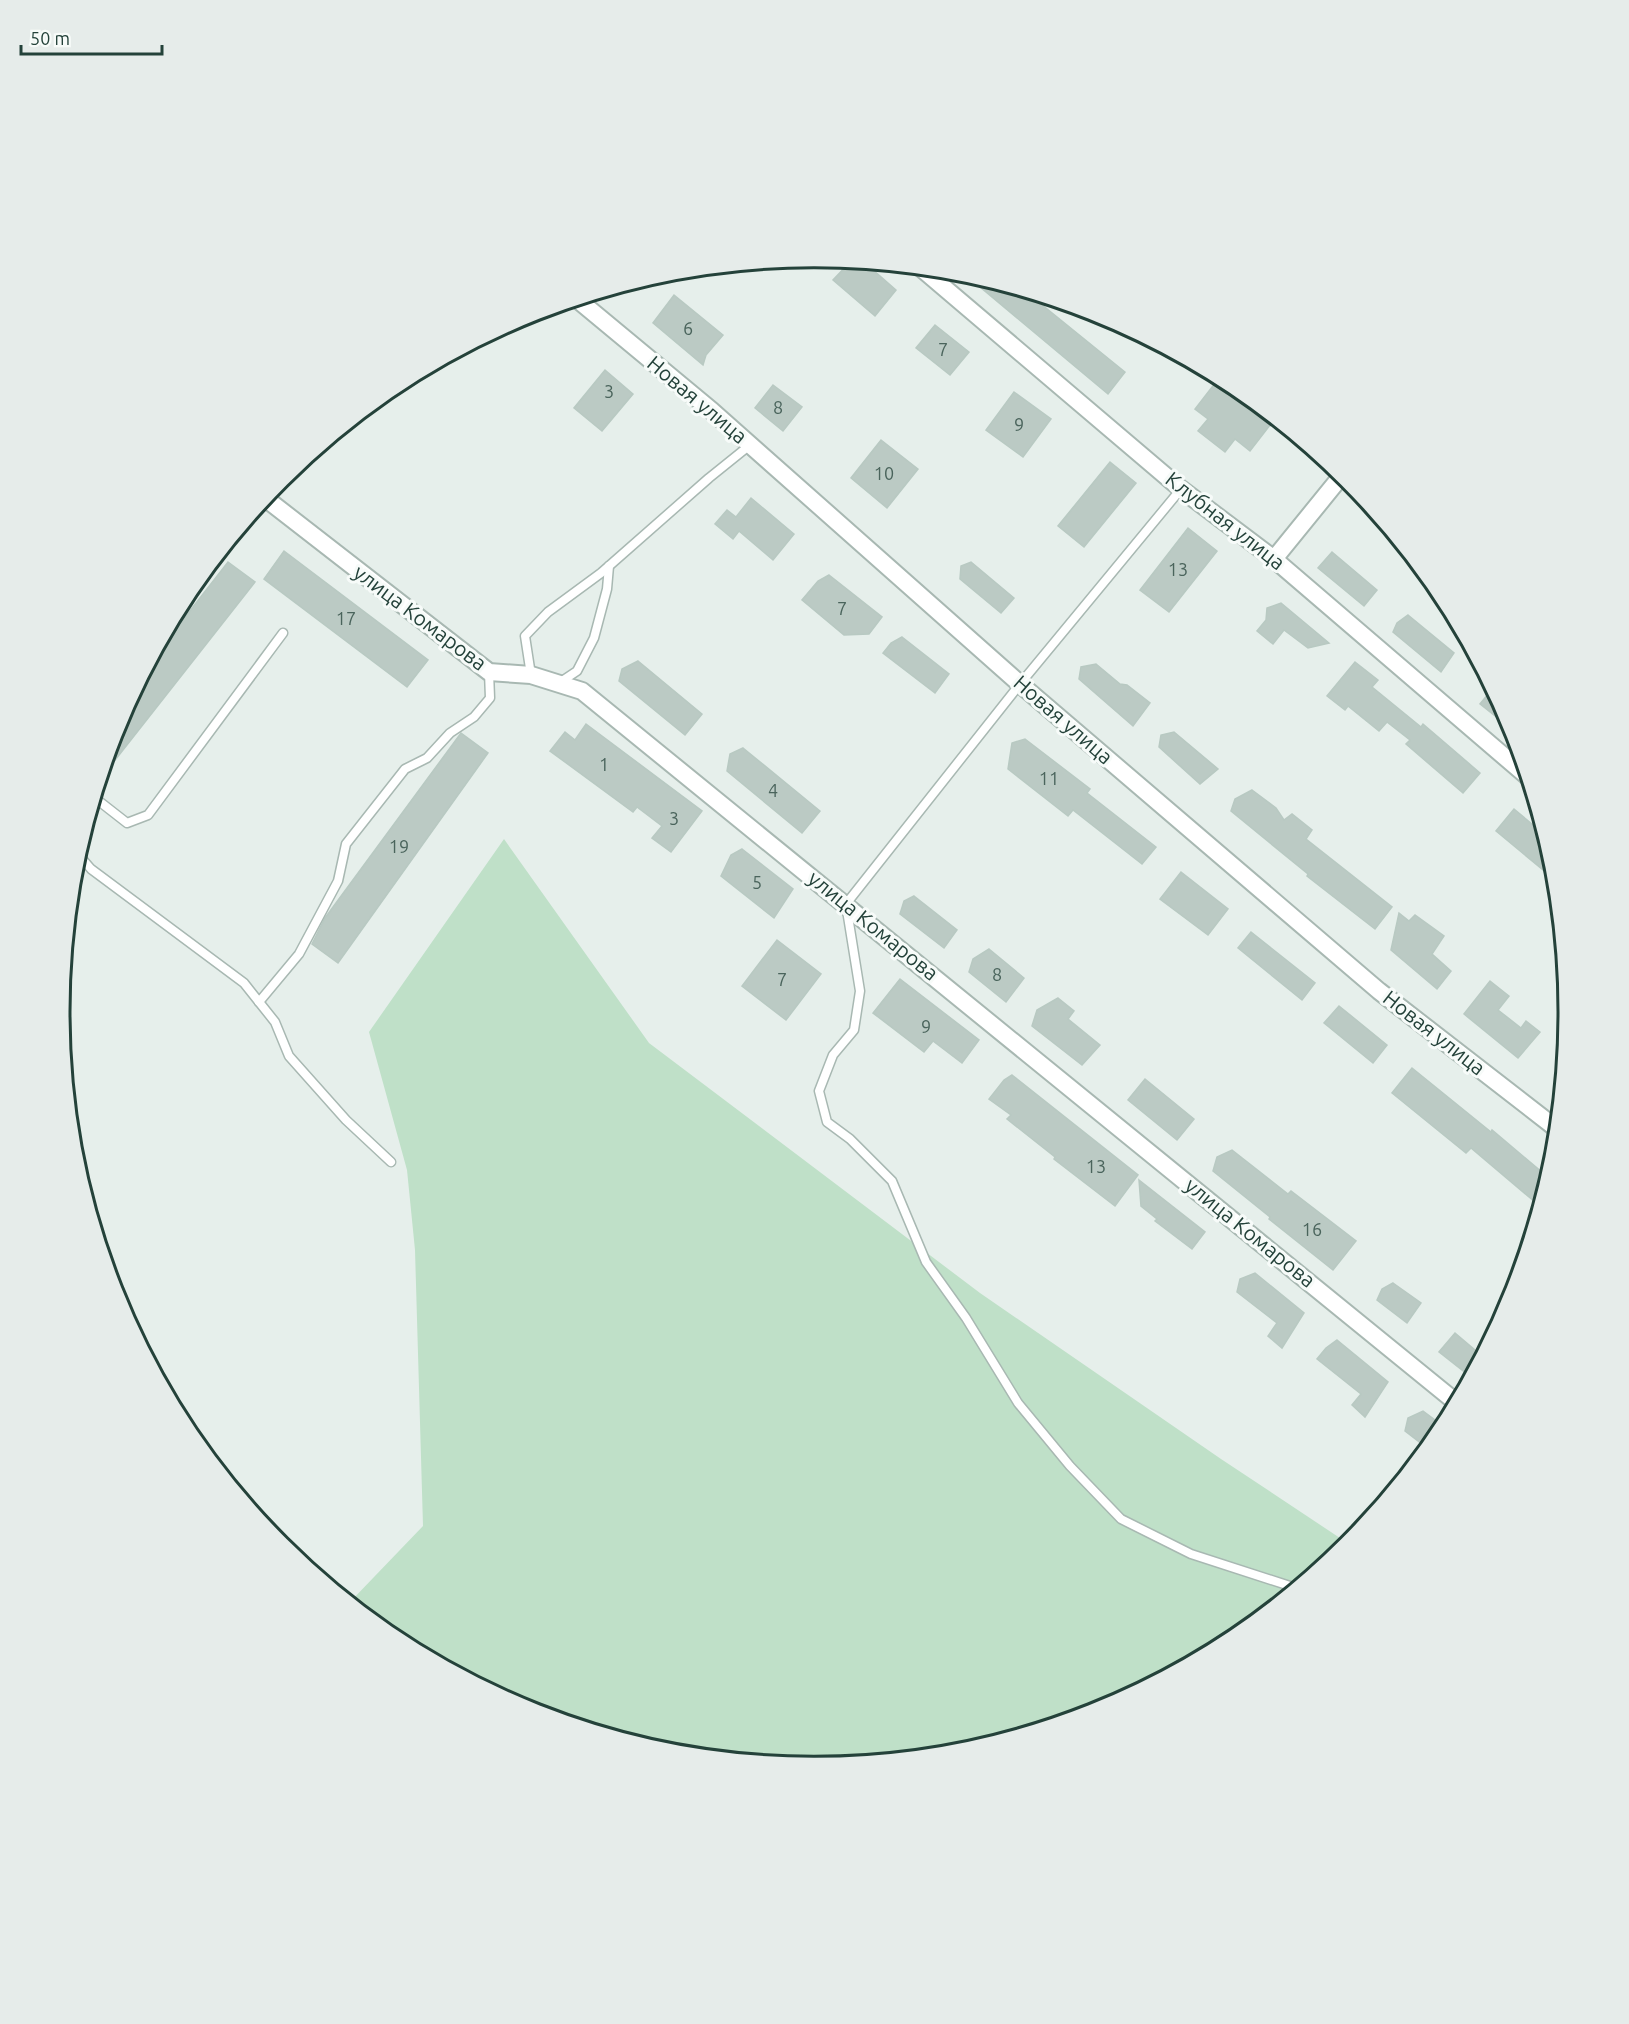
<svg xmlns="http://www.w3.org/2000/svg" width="1629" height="2024" viewBox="0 0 1629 2024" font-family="Ubuntu,sans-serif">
<rect width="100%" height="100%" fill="#e6efeb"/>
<!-- green -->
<path fill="#bfe0c8" d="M504,839l145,204 331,250 241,166 128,85 -1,2 -115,94 -130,69 -142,43 -147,14 -147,-14 -142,-43 -130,-70 -45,-37 73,-76 -8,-276 -8,-80 -38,-138z"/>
<!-- building -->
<g fill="#bbcac4" stroke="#b8c9c2" stroke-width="1.5">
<path d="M851,261l13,1 32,28 -21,26 -42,-36z"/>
<path d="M962,272l64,20 99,80 -17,22z"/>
<path d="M674,295l49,40 -17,20 -3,10 -50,-42z"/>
<path d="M935,325l34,27 -19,23 -34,-27z"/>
<path d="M605,370l28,24 -31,37 -28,-23z"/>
<path d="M1219,378l55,42 -24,31 -15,-12 -10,13 -27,-21 10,-12 -13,-10z"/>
<path d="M773,385l29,22 -19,24 -28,-23z"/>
<path d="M1014,392l37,27 -28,38 -37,-27z"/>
<path d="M881,440l37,29 -31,39 -36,-30z"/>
<path d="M1110,462l26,21 -52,64 -26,-21z"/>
<path d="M751,498l43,36 -21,26 -34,-29 -6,8 -18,-15 12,-14 9,7z"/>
<path d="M1188,528l29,23 -48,61 -29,-22z"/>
<path d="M284,551l144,109 -21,27 -143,-108z"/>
<path d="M1332,552l45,38 -13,16 -46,-38z"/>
<path d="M228,562l27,20 -154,196 17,-55 32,-61z"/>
<path d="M971,562l43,36 -13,15 -41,-34 1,-13z"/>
<path d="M829,575l53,42 -13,17 -25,1 -42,-35 16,-19z"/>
<path d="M1281,603l48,40 -21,5 -24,-18 -11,14 -16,-13 9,-11 1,-12z"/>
<path d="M1408,615l46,38 -13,19 -48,-40 4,-9z"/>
<path d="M902,637l47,37 -14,19 -52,-40 8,-10z"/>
<path d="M638,661l64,53 -17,21 -66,-54 3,-12z"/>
<path d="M1355,662l23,18 -6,7 49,40 2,-3 57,49 -17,20 -57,-49 4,-4 -23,-18 -8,9 -31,-25 -3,4 -18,-14z"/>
<path d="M1096,664l24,20 7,1 23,18 -17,23 -54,-47 2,-12z"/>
<path d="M1493,688l19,36 2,7 -34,-27z"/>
<path d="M586,724l116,87 -31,41 -19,-14 10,-12 -25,-19 -4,5 -83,-61 15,-19 10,8z"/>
<path d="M1174,732l44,37 -18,15 -41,-37 2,-12z"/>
<path d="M461,733l27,20 -150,210 -26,-19 13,-26z"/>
<path d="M1025,739l65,50 -3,4 69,54 -14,17 -69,-54 -5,6 -60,-47 4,-26z"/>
<path d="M743,748l77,63 -18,22 -75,-62 3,-17z"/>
<path d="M1252,790l24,18 8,12 8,-6 20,16 -6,9 86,68 -17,22 -68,-53 1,-2 -77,-63 4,-12z"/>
<path d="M1514,809l31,26 7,23 -9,12 -47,-39z"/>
<path d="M742,849l51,40 -19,29 -53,-42 10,-21z"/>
<path d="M1181,872l47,37 -20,26 -48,-36z"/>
<path d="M914,896l43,34 -13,18 -44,-34 4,-13z"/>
<path d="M1399,913l10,8 6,-6 29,21 -12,18 19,17 -14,18 -46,-39z"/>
<path d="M1251,932l64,51 -13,17 -64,-52z"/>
<path d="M777,940l44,34 -35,46 -44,-34z"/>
<path d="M989,949l35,29 -18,24 -37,-30 4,-13z"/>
<path d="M900,979l79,61 -17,23 -29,-22 -9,11 -51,-39z"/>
<path d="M1490,981l19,15 -11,14 23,18 5,-7 14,11 -22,26 -54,-44z"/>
<path d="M1058,998l16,13 -6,8 32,26 -18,20 -50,-39 5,-16z"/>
<path d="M1339,1006l48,39 -14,18 -49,-40z"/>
<path d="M1412,1068l79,64 1,-2 57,48 -4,11 -10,13 -64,-54 -5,5 -74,-60z"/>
<path d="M1012,1075l126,100 -23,31 -61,-47 1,-2 -48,-38 4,-4 -22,-16 15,-19z"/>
<path d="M1145,1079l49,40 -17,21 -49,-40z"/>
<path d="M1232,1150l56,44 3,-3 65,50 -23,29 -64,-51 1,-2 -57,-46 4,-14z"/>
<path d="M1139,1180l66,52 -13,17 -37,-28 2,-2 -16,-13z"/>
<path d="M1255,1273l49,40 -22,35 -14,-12 9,-13 -40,-31 3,-13z"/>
<path d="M1393,1283l28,20 -14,20 -30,-23 5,-11z"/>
<path d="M1455,1333l27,23 -11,21 -32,-25z"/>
<path d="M1337,1340l51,42 -23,35 -13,-12 9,-11 -44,-35 9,-11z"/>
<path d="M1423,1411l20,15 -16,22 -22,-17 3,-13z"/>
</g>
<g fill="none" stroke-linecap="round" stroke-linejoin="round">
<!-- service casing -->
<g stroke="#a8b8b2" stroke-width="11">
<g id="service">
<path d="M1181,489l-161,195 -174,220 14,87 -6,39 -21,25 -14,36 8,31 23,17 42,42 34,81 40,56 52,85 52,63 51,53 70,35 99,32 5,3"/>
<path d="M531,675l-6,-39 23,-24 53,-39 108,-95 41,-33"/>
<path d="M559,683l18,-12 17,-33 13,-49 2,-23"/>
<path d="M95,798l32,25 21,-8 135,-182"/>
<path d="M78,854l13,15 153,114 31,39 14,34 57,64 45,42"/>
<path d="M259,1002l40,-48 39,-73 8,-37 59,-75 22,-11 23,-25 24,-16 16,-19 -1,-26"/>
</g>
</g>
<!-- minor casing -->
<g stroke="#a8b8b2" stroke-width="20">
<g id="minor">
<path d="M921,268l260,221 93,70 253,217"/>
<path d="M577,299l135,112 308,273 359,307 178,138"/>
<path d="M265,498l224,174 42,3 51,16 875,712"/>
<path d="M1274,559l69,-85"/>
</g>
</g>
<!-- service -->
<use href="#service" stroke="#fff" stroke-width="8"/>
<!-- minor -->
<use href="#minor" stroke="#fff" stroke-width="16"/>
</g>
<g text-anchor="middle" stroke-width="6" stroke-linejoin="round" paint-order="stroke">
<!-- number labels -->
<g font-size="18" fill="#4a645c">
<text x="688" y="335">6</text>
<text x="943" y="356">7</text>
<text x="609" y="398">3</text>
<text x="778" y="414">8</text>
<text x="1019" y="431">9</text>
<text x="884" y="480">10</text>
<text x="1178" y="576">13</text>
<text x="842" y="615">7</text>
<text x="346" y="625">17</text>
<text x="604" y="771">1</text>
<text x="1049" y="785">11</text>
<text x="773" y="797">4</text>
<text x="674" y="825">3</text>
<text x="399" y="853">19</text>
<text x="757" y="889">5</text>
<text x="997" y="981">8</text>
<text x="782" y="986">7</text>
<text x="926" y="1033">9</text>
<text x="1096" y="1173">13</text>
<text x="1312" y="1236">16</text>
</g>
<!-- street labels -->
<g font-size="21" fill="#24423a" stroke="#f7fbf9">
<text transform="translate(697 400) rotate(40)" y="7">Новая улица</text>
<text transform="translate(1225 521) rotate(38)" y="7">Клубная улица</text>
<text transform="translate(420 618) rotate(37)" y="7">улица Комарова</text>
<text transform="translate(1063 720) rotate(41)" y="7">Новая улица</text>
<text transform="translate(873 926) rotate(39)" y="7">улица Комарова</text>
<text transform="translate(1434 1033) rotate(38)" y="7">Новая улица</text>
<text transform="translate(1250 1233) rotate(39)" y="7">улица Комарова</text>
</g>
</g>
<!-- crop -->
<path d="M0 0H1629V2024H0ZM70 1012a744 744 0 1 1 1488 0a744 744 0 1 1-1488 0Z" fill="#e6ecea" fill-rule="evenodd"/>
<path fill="none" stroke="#24423a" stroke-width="3" d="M70 1012a744 744 0 1 1 1488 0a744 744 0 1 1-1488 0Z"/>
<!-- scale -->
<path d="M21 45v9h141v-9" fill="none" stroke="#24423a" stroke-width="3"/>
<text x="30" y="45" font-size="18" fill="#24423a" stroke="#f7fbf9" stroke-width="4.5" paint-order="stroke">50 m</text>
</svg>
